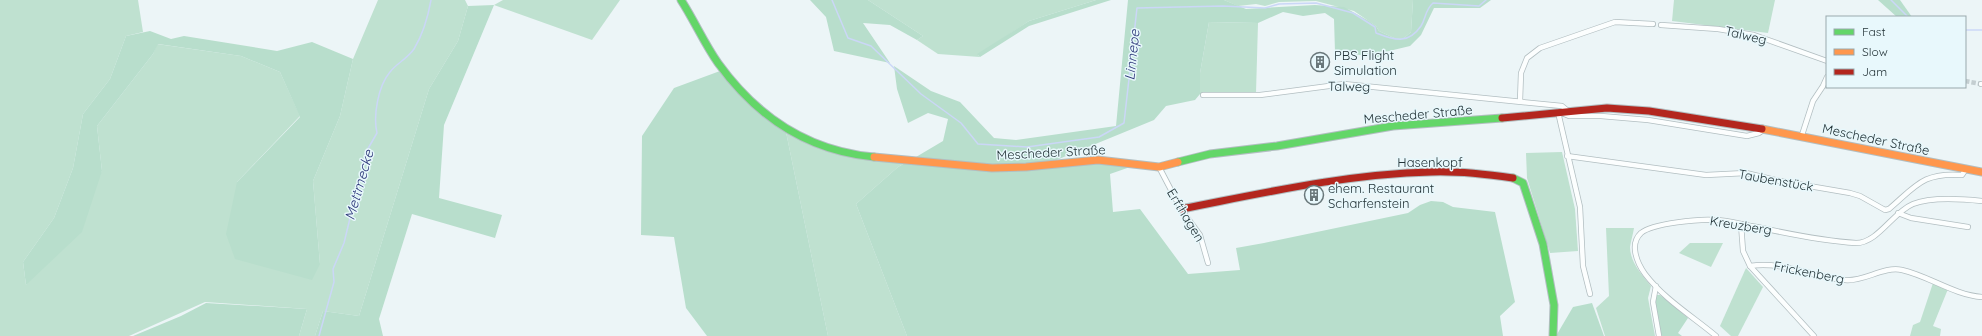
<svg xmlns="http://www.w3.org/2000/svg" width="1982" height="336" viewBox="0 0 1982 336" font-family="Quicksand,sans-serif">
<rect width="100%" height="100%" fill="#ecf5f7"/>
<!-- green -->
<g fill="#bfe1d0">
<path d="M0,0h138l5,32 -17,4 -16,43 -27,35 -10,54 -19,50 -31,44 3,23 76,-114 -5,-45 56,-72 4,-10 84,12 39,16 20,44 -63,66 83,82 -7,-83 27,-65 13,-57 25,-59h87l3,6 -10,35 -29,48 -70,227 -36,-5 -8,25h-16l8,-27 -102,-7 -76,34h-129z"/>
<path d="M503,0h117l-28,40 -98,-35z"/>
<path d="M868,0h228l-67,21 -51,34 2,2 -42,-3 -21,-14 6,-4z"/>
<path d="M1224,0h189l-2,32 -8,7 -9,-1 -15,-7 -3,-5 -22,-15 -38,-10 -37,1 -14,4 -9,-2 -18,2z"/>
<path d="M1674,0h101l-7,33 -96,-12z"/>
<path d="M1209,22l49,1 -2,70 -56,1v-21z"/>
<path d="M786,132c40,26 74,26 119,31l-7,4 -42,37 51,132h-79z"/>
<path d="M1562,152l13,57 3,42 -28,2 -23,-75 -1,-25z"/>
<path d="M1606,228h28c-1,6 -3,13 -4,19 0,15 12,28 21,39l-3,12 7,38h-50l-9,-28 13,-12z"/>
<path d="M1690,243h33l-12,24 -32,-14z"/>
<path d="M1746,268l17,19 -25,49h-7l-11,-10z"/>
<path d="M1933,283l15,6 -15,37 8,3 -1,7h-30l3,-11 7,-3z"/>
</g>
<!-- forest -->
<g fill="#b8decc">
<path d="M810,0h58l55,36 -6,4 -27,-15 -27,-2 27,40 -56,-12 -8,-34z"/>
<path d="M1096,0h15l-82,26 -49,31 -3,-3 52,-33z"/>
<path d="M1128,0h96l22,9 69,-4 29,2 25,14 7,5 3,5 15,7 9,1 8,-7 2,-32h78l-11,8h-46l-13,27 -11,11 -25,6 -7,5 -43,-5 -1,-33 -9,-6 -22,3 -20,-4 -25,11 -49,-1 -9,51v21l-5,6 -29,6 -12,14 -100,41 -37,3h-32l-69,-7 27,-16 5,-22 -20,-6 -20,10 -11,-34 -3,-23 37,25 29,11 34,36 22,2 100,-14z"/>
<path d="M1878,0h22l12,17h-15z"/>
<path d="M494,5l-50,120 -5,73 63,17 -7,23 -83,-24 -33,105 4,17h-68l8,-25 36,5 70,-227 29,-48 10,-35z"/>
<path d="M150,31l21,8 13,-3 93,15 35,-9 41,17 -13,57 -27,65 7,83 -8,16 -77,-21 -9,-25 11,-52 63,-65 -20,-45 -39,-16 -83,-12 -5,10 -56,72 5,45 -20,61 -56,53 -3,-23 31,-44 19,-50 10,-54 27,-35 16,-43z"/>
<path d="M720,71l66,61 42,204h-121l-21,-28 -12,-71 -33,-2 1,-99 32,-48z"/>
<path d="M905,163l80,7 124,-7 24,3 -23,8 3,38 27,-3 48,65 52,-4 -4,-22 28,-5 144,-30 12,-8 11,-4 12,1 10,5 42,5 20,90 -15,14 3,20h-596l-51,-132 42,-37z"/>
<path d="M1656,295h4l28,23 -10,15 4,3h-21l-7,-37z"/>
<path d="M206,303l101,6 -8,27h-166l48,-20z"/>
<path d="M1592,303l12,33h-48l17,-29z"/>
</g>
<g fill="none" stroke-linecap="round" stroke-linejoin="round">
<!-- stream -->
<g stroke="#cbd7f7" stroke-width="1.5">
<path d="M832,0l16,38 23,8 50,48 40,29 17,21 49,3 72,-10 25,-14 13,-115 86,-2 42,2 14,-4 37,-1 37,10 22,14 1,6c18,7 32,12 45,-7 5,-8 4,-16 12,-23l46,3 7,-6"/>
<path d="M1891,0l17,17"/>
<path d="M1965,30h17"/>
<path d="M319,336l15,-54 -1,-13 11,-26 22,-91 11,-19c-4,-17 1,-47 13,-61 7,-9 17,-13 24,-23 9,-15 14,-32 17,-49"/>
</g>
<!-- street-tunnel -->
<path stroke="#c4ced1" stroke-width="4.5" stroke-dasharray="4.5 2" stroke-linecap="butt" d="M1965,81l16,3"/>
<!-- street casing -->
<g stroke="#b2bec1" stroke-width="6">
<g id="street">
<path d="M1661,25l57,4 36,6 73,26"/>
<path d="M1981,84h1"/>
<path d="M1203,95h57l84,-11 218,22 6,5"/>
<path d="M1520,101l1,-28 6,-15 13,-10 75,-26 38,2"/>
<path d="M1558,112l22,95 3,59 7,28"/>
<path d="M1562,113l7,3h32l47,4 99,16 12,-3 6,-4"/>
<path d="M1802,135l11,-34 10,-15 4,-9"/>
<path d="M1567,156l139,19 40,-2 34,8 70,12 10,3 25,14 4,-1c27,-23 34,-37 73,-34l4,-6"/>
<path d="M1159,167l22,42 19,26 8,28"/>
<path d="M1898,213l13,5 57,9"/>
<path d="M1741,224l2,27 7,15 64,70"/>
<path d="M1750,266c33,-5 63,11 95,14 19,2 38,-14 57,-10 27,6 52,25 80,27"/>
<path d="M1656,286l-3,16 6,34"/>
<path d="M1716,336c-24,-20 -52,-37 -71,-62 -8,-11 -16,-30 -4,-41 12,-10 59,-14 74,-13 14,0 28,5 42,7 32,7 67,14 99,16 22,0 37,-31 57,-39 17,-7 50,-5 69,-3"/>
</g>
</g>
<!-- fast casing -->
<g stroke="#b2bec1" stroke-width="9">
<g id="fast">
<path d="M681,0c13,20 23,43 37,63 39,54 90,88 156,94"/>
<path d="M1178,162l32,-8 67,-8 116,-20 109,-8"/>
<path d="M1513,178l10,5 20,61 11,61 -1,31"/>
</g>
</g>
<!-- slow casing -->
<g stroke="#b2bec1" stroke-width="9">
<g id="slow">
<path d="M1762,129l220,43"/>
<path d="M874,157l118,11 34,-1 72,-7 61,7 19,-5"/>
</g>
</g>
<!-- jam casing -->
<g stroke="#b2bec1" stroke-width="9">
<g id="jam">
<path d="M1502,118l105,-10 42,3 113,18"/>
<path d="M1181,209c83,-16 165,-35 250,-37 27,-1 54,2 82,6"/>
</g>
</g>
<!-- street -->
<use href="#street" stroke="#fcfefe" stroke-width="4.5"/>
<!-- fast -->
<use href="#fast" stroke="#63d668" stroke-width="7"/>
<!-- slow -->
<use href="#slow" stroke="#ff974d" stroke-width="7"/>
<!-- jam -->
<use href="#jam" stroke="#b3261e" stroke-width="7"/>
</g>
<!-- icons -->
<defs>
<g id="building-ring" transform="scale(1)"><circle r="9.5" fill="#e8f8fc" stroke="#69777a" stroke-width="1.5"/><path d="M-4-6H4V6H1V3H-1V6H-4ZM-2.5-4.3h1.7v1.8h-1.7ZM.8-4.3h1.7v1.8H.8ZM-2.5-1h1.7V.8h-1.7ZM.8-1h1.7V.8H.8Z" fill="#69777a"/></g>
</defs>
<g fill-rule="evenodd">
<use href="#building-ring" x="1320" y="62"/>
<use href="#building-ring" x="1314" y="195"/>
</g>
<g text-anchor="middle" stroke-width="3" stroke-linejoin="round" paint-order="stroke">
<!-- street labels -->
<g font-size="13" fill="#233337" stroke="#e8f8fc">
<text transform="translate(1746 35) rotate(13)" y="5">Talweg</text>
<text transform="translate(1349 86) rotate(1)" y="5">Talweg</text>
<text transform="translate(1418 114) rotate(-5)" y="5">Mescheder Straße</text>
<text transform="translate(1876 139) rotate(12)" y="5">Mescheder Straße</text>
<text transform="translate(1051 152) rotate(-3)" y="5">Mescheder Straße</text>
<text x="1430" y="167">Hasenkopf</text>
<text transform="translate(1776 180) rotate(10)" y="5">Taubenstück</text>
<text transform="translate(1186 215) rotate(59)" y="5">Erfthagen</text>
<text transform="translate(1741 225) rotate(9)" y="5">Kreuzberg</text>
<text transform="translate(1809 272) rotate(11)" y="5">Frickenberg</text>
</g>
<!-- poi labels -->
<g font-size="13" fill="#233337" stroke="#e8f8fc" text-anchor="start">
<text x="1334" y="60">PBS Flight<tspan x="1334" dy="15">Simulation</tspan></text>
<text x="1328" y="193">ehem. Restaurant<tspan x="1328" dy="15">Scharfenstein</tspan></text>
</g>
<!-- water labels -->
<g font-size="14" font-style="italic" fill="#2b3678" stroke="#e8f8fc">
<text transform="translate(1132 55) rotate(-84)" y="5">Linnepe</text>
<text transform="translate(359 185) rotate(-74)" y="5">Mettmecke</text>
</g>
</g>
<!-- legend -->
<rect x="1826" y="16" width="140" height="72" fill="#e8f8fc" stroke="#99a9ad"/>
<rect x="1834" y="29" width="20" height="6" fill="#63d668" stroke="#99a9ad"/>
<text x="1862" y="36" font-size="12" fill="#233337">Fast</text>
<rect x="1834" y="49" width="20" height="6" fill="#ff974d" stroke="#99a9ad"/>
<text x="1862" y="56" font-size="12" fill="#233337">Slow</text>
<rect x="1834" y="69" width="20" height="6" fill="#b3261e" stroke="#99a9ad"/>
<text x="1862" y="76" font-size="12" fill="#233337">Jam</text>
</svg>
